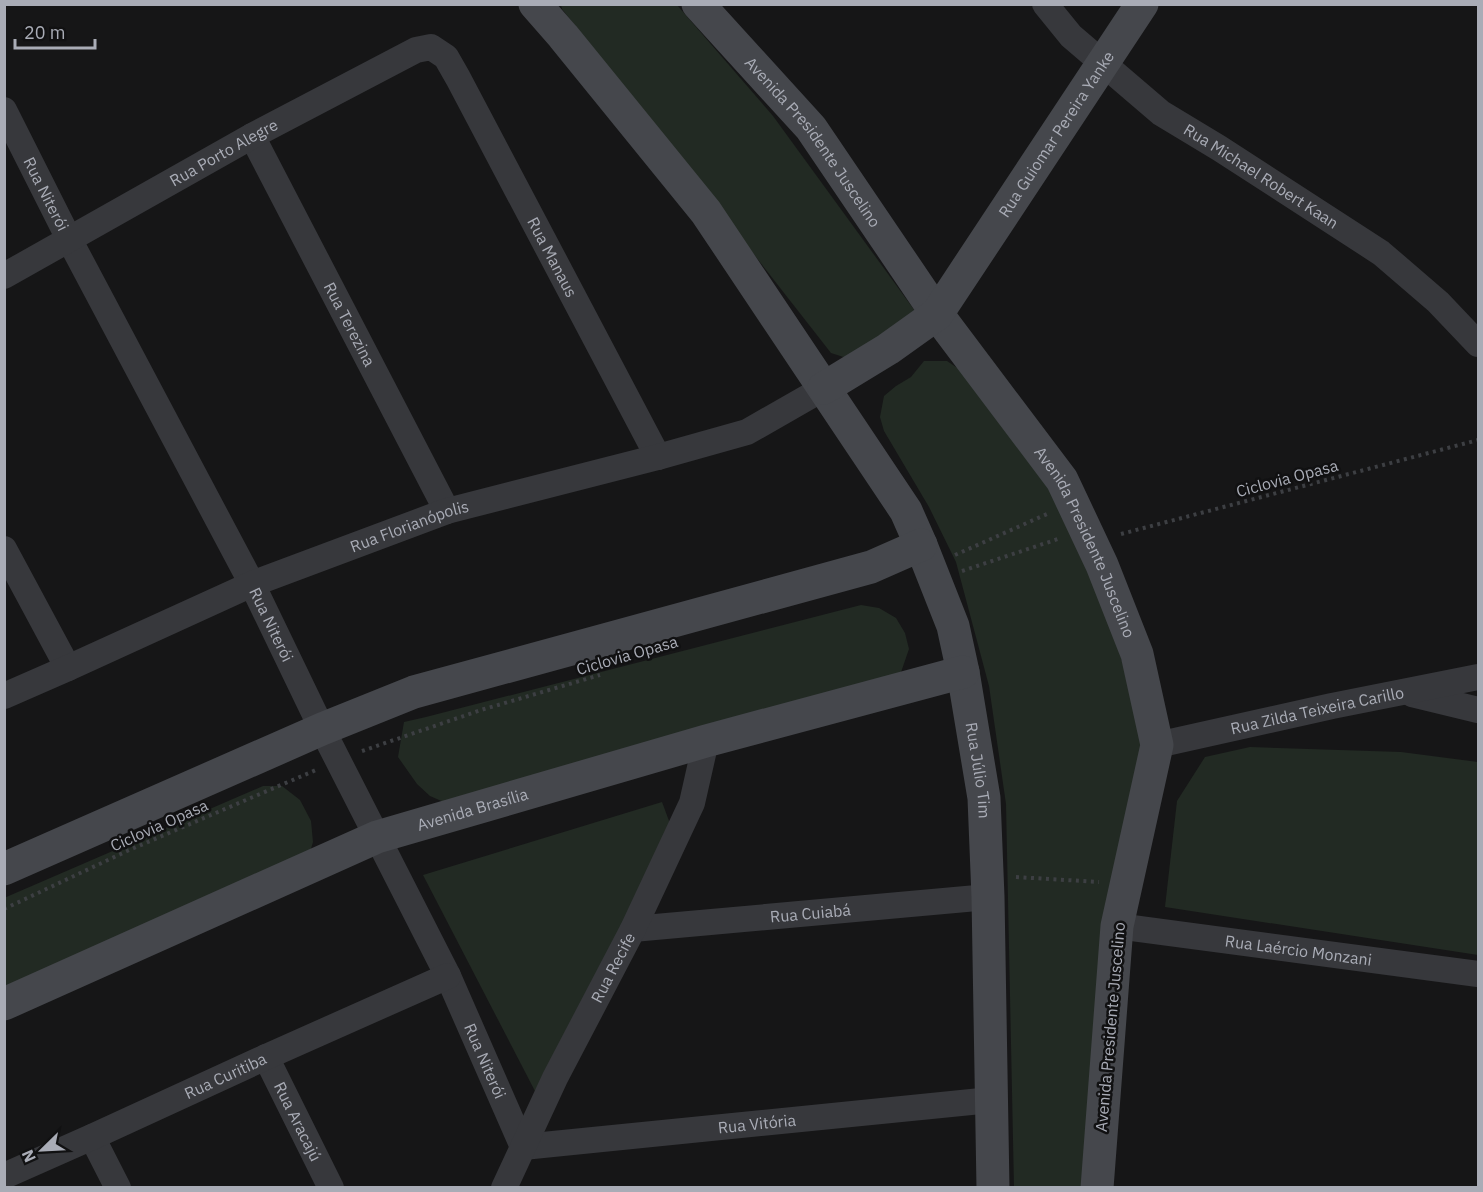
<svg xmlns="http://www.w3.org/2000/svg" width="1483" height="1192" viewBox="0 0 1483 1192" font-family="'IBM Plex Sans',sans-serif">
<rect width="100%" height="100%" fill="#161617"/>
<!-- green -->
<g fill="#222a23">
<path d="M561,5h116l96,111 142,195 -59,50 -25,-8 -269,-344z"/>
<path d="M924,361h23l21,14 83,111 43,79 53,182 -58,440h-75l-8,-383 -17,-118 -33,-124 -27,-55 -45,-76 -4,-14 4,-21 12,-10 15,-9z"/>
<path d="M861,605l18,3 17,10 9,15 4,16 -10,29 -453,125 -16,-7 -13,-12 -19,-27 6,-35 22,-5z"/>
<path d="M1250,747l151,5 77,10v193l-313,-48 12,-106 28,-44z"/>
<path d="M263,786h19l18,14 11,21 2,21 -5,17 -303,134 -1,-95z"/>
<path d="M662,802l13,35 -139,256 -113,-218z"/>
</g>
<g fill="none" stroke-linecap="round" stroke-linejoin="round">
<!-- path -->
<g stroke="#3d3f43" stroke-width="4" stroke-dasharray="3 4.5" stroke-linecap="butt">
<path d="M1121,534l357,-94"/>
<path d="M955,555l92,-41"/>
<path d="M962,571l96,-32"/>
<path d="M362,751l119,-41 119,-35"/>
<path d="M1016,877l83,5"/>
<path d="M4,909l123,-58 189,-81"/>
</g>
<!-- street -->
<g stroke="#37383c" stroke-width="26">
<path id="s1" d="M1045,4l26,32 90,77 58,35 162,105 57,49 40,42"/>
<path id="s2" d="M4,110l65,129 183,345 70,145 126,247 75,171 468,-47"/>
<path id="s3" d="M252,136l195,375"/>
<path id="s4" d="M4,276l248,-140 164,-86 15,-3 15,10 12,21 200,379"/>
<path d="M4,549l64,119"/>
<path d="M1412,694l66,16"/>
<path id="s5" d="M4,696l64,-28 184,-84 195,-73 211,-54 89,-25 77,-44"/>
<path id="s6" d="M1157,745l175,-39 146,-29"/>
<path id="s7" d="M1117,926l361,48"/>
<path id="s8" d="M633,929l355,-32"/>
<path id="s9" d="M266,1057l65,131"/>
<path d="M92,1137l26,51"/>
<path id="s10" d="M4,1176l88,-39 174,-80 182,-81"/>
<path id="s11" d="M504,1188l51,-110 78,-149 59,-126 14,-62"/>
</g>
<!-- secondary -->
<g stroke="#45474c" stroke-width="33">
<path id="s12" d="M535,4l28,32 143,176 200,299 15,34 32,81 10,46 21,126 4,99 5,291"/>
<path id="s13" d="M698,4l113,124 126,186 125,166 40,85 35,89 20,91 -40,181 -20,262"/>
<path id="s14" d="M824,388l64,-39 49,-35 205,-310"/>
<path d="M4,869l318,-140 92,-37 457,-125 50,-22"/>
<path id="s15" d="M4,1004l373,-167 329,-96 257,-69"/>
</g>
</g>
<g text-anchor="middle" stroke-width="5" stroke-linejoin="round" paint-order="stroke">
<!-- street labels -->
<g font-size="16" fill="#a9acb6" stroke="#111112">
<text dy="6" stroke="none"><textPath href="#s14" startOffset="351">Rua Guiomar Pereira Yanke</textPath></text>
<text dy="6" stroke="none"><textPath href="#s13" startOffset="180">Avenida Presidente Juscelino</textPath></text>
<text dy="6" stroke="none"><textPath href="#s4" startOffset="252">Rua Porto Alegre</textPath></text>
<text dy="6" stroke="none"><textPath href="#s1" startOffset="278">Rua Michael Robert Kaan</textPath></text>
<text dy="6" stroke="none"><textPath href="#s2" startOffset="94">Rua Niterói</textPath></text>
<text dy="6" stroke="none"><textPath href="#s4" startOffset="730">Rua Manaus</textPath></text>
<text dy="6" stroke="none"><textPath href="#s3" startOffset="212">Rua Terezina</textPath></text>
<text transform="translate(1287 478) rotate(-15)" y="6">Ciclovia Opasa</text>
<text dy="6" stroke="none"><textPath href="#s5" startOffset="440">Rua Florianópolis</textPath></text>
<text dy="6" stroke="none"><textPath href="#s13" startOffset="666">Avenida Presidente Juscelino</textPath></text>
<text dy="6" stroke="none"><textPath href="#s2" startOffset="580">Rua Niterói</textPath></text>
<text transform="translate(627 655) rotate(-16)" y="6">Ciclovia Opasa</text>
<text dy="6" stroke="none"><textPath href="#s6" startOffset="164">Rua Zilda Teixeira Carillo</textPath></text>
<text dy="6" stroke="none"><textPath href="#s12" startOffset="900">Rua Júlio Tim</textPath></text>
<text dy="6" stroke="none"><textPath href="#s15" startOffset="508">Avenida Brasília</textPath></text>
<text transform="translate(159 825) rotate(-24)" y="6">Ciclovia Opasa</text>
<text dy="6" stroke="none"><textPath href="#s8" startOffset="178">Rua Cuiabá</textPath></text>
<text dy="6" stroke="none"><textPath href="#s7" startOffset="183">Rua Laércio Monzani</textPath></text>
<text dy="6" stroke="none"><textPath href="#s11" startOffset="246">Rua Recife</textPath></text>
<text transform="translate(1110 1027) rotate(-85)" y="6">Avenida Presidente Juscelino</text>
<text dy="6" stroke="none"><textPath href="#s2" startOffset="1066">Rua Niterói</textPath></text>
<text dy="6" stroke="none"><textPath href="#s10" startOffset="243">Rua Curitiba</textPath></text>
<text dy="6" stroke="none"><textPath href="#s9" startOffset="72">Rua Aracajú</textPath></text>
<text dy="6" stroke="none"><textPath href="#s2" startOffset="1395">Rua Vitória</textPath></text>
</g>
</g>
<!-- border -->
<rect width="1483" height="1192" fill="none" stroke="#a9acb6" stroke-width="12"/>
<!-- north arrow -->
<g transform="translate(42 1150) rotate(246)" stroke="#111112" stroke-width="4.5" paint-order="stroke">
<path d="M0-4.5L10 22L0 15L-10 22Z" fill="#a9acb6"/>
<text y="-9" font-size="16" font-weight="bold" text-anchor="middle" fill="#a9acb6">N</text>
</g>
<!-- scale -->
<path d="M15 39v9h80v-9" fill="none" stroke="#a9acb6" stroke-width="3"/>
<text x="24" y="39" font-size="18" fill="#a9acb6" stroke="#111112" stroke-width="4.5" paint-order="stroke">20 m</text>
</svg>
